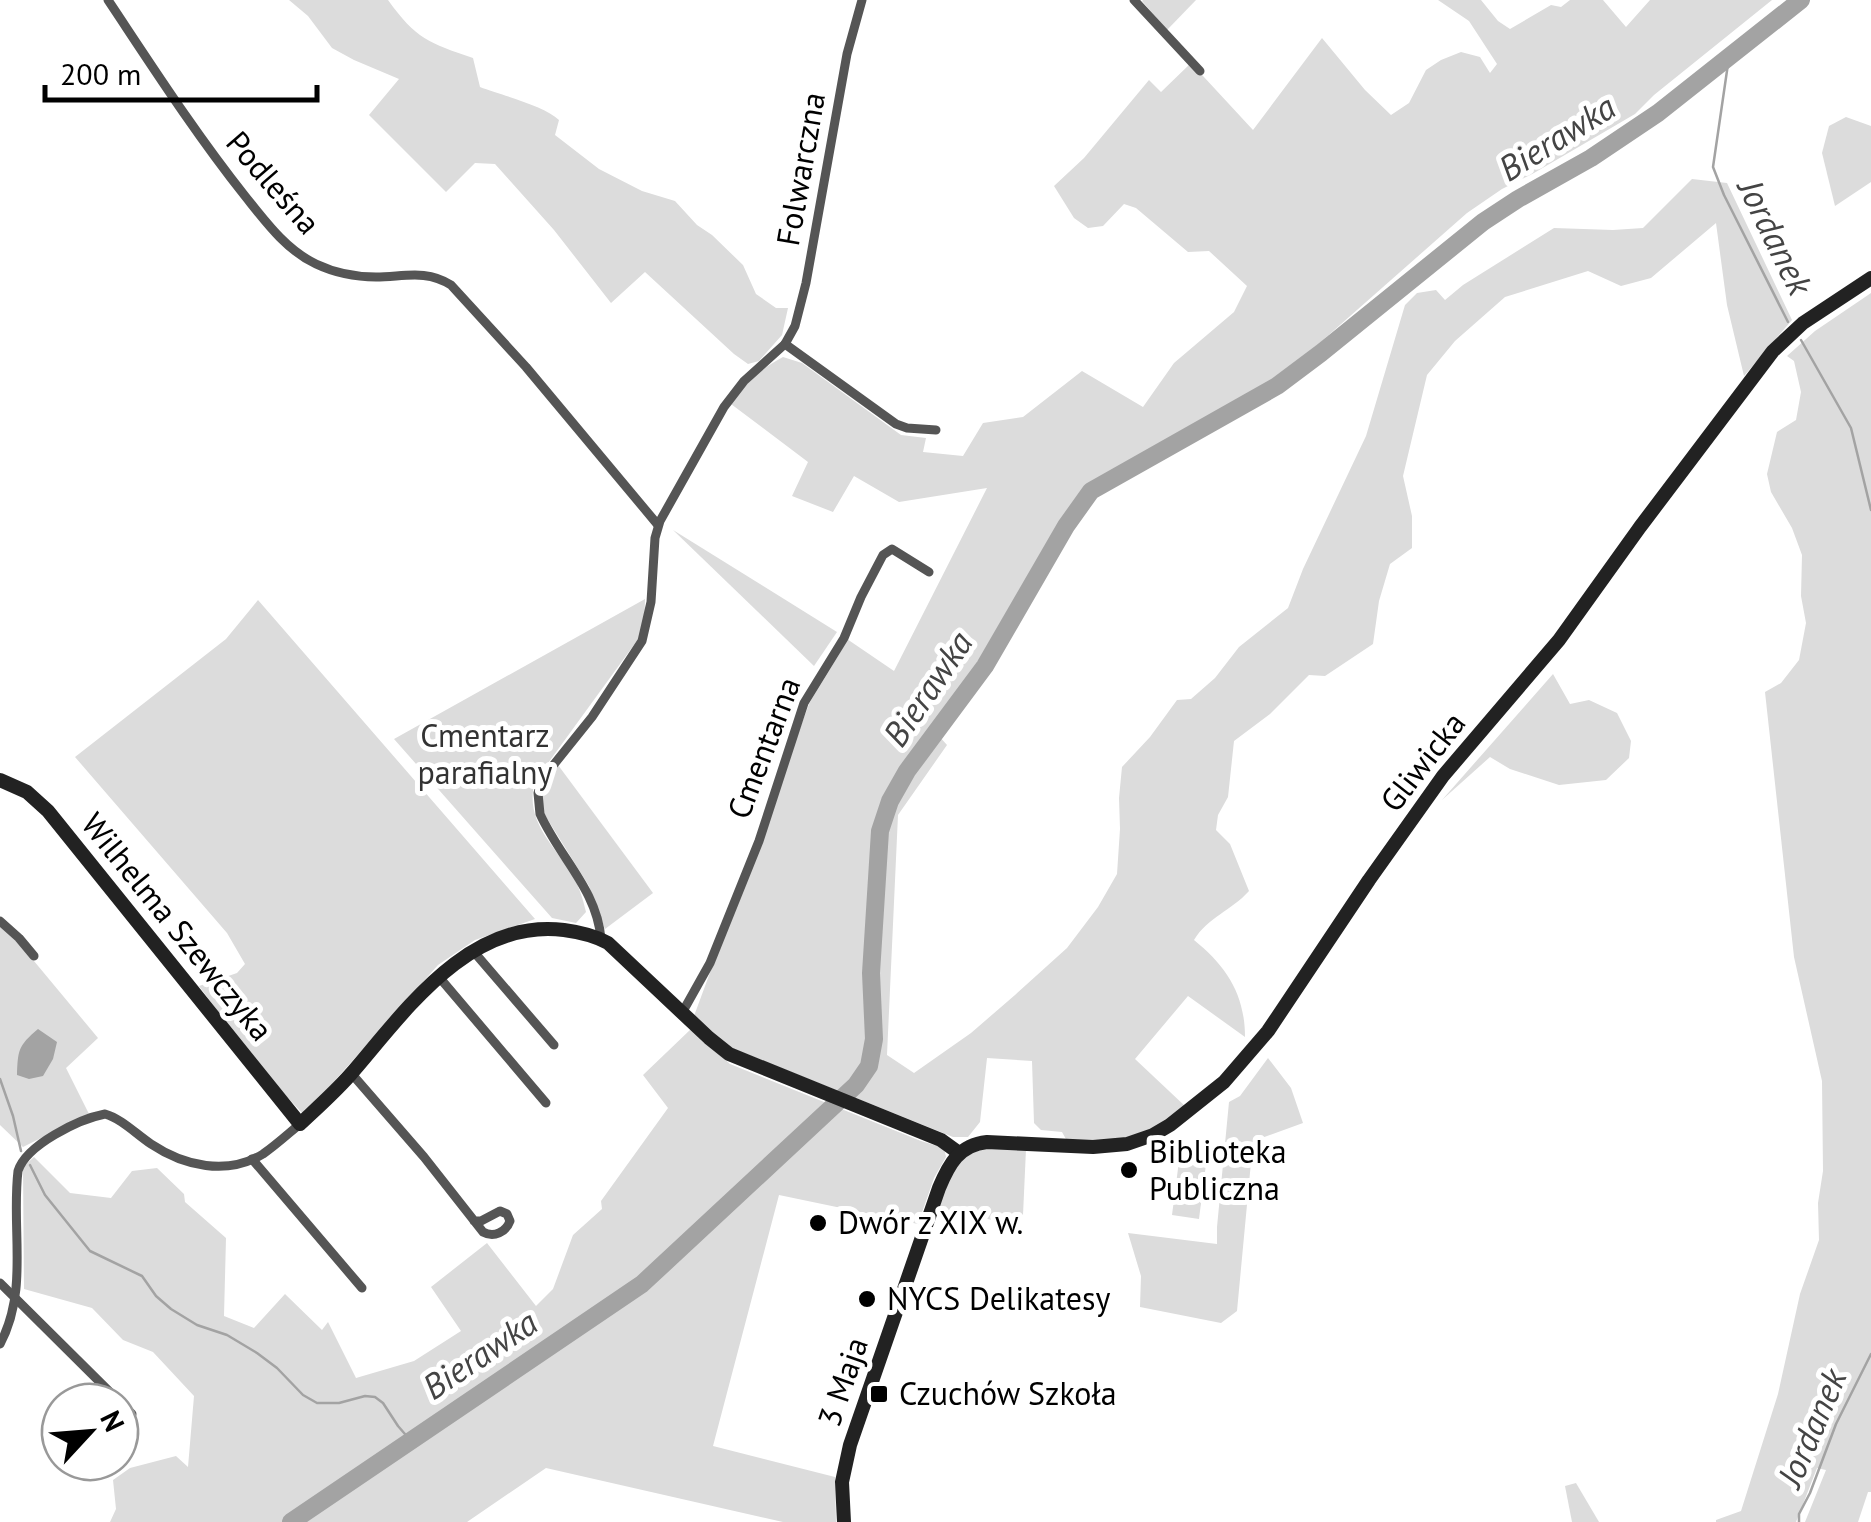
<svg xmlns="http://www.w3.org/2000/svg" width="1871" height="1522" viewBox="0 0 1871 1522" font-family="'PT Sans',sans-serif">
<rect width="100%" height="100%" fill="#fff"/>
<!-- green -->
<g fill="#dcdcdc">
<path d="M289,0h99c28,39 41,43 85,58l7,29c21,8 65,19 79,33l-4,15 44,34 43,22 33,10 22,24 15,10 31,30 13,29 20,14h12l-6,27 -23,26 -11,3 -14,-10 -89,-82 -34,31 -57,-73 -59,-66 -20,-1 -29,29 -77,-77 30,-36 -45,-19 -22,-12 -24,-32z"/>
<path d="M1143,0h53l-29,30 -25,-29z"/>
<path d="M1438,0h43l17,21 12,8 41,-24 10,2 9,-7h33l23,27 24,-27h122l-118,95 -19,19 -101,59 -32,16 -35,24 -186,164 -179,103 -43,42 -90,155 -38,50 16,18 -49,70 -11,240 27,18 57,-40 44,-38 52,-47 31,-41 19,-33 3,-45 -1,-31 3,-31 28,-30 27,-37 14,-1 24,-21 24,-31 49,-39 15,-39 63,-133 39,-131 12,-12 19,-3 9,10 18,-15 91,-57 59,2 30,-2 49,-49 35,4 65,137 -48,56 -17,-71 -11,-82 -65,55 -30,8 -33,-15 -83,26 -50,44 -28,34 -24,101 9,40v32l-22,16 -11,37 -6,43 -48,32 -16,-1 -39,39 -36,27 -6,56 -10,18 -2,15 14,14 19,47c-18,20 -41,26 -55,49 32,26 51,54 51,97l-57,-41 -53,63 51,48 -35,23 -29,10 -55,1 -5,-9 -21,-2 -7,-7 -2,-62 -45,-3 -7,64 -12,15h-15l-224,-90 -35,-31 115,-312c13,-23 27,-42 38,-65l47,32 93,-183 -88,14 -45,-26 -21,36 -41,-16 16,-34 -77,-58c15,-21 29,-35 52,-47l19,6 99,72 25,3 -3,14 40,4 20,-33 40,-6 59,-46 61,36 31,-44 60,-51 13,-26 -38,-35 -21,1 -52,-44 -12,-4 -21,22 -15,2 -14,-10 -20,-32 30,-28 65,-78 12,12 30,-29 62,67 69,-92 43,52 26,25 18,-12 17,-33 15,-10 20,-8 19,5 10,16 7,-9 -28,-43z"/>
<path d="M1846,117l25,9v56l-36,24 -13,-53 7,-27z"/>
<path d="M1871,293v1199h-3l-10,30h-53l21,-52 -9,-2 -21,54h-80v-2l25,-9 37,-117 22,-100 19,-54 -1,-37 5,-32 -1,-90 -28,-124 -29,-265 16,-9 18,-23 7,-37 -5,-27 1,-41 -10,-27 -21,-36 -4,-18 10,-42 19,-12 5,-28 -7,-31 -7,-5 28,-25z"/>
<path d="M673,530l164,102 -23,34z"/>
<path d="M645,599l-1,32 -109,150c-11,40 18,62 37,94 7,11 11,24 14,37l-10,11 -24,-5 -158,-179z"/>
<path d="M258,600l277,319 -60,21 -37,25 -134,150 -43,-46 -62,-83 38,-13 8,-9 -18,-31 -152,-176 151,-118z"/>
<path d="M1553,674l17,30 19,-4 28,13 14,28 -2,17 -23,22 -47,5 -49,-16 -20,-12 -48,43z"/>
<path d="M558,765l95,128 -48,36 -16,-43 -46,-74 -2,-20 7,-16z"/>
<path d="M4,925l94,113 -32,30 23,46 -66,33 -23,-22v-198z"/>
<path d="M691,1029l39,35 191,77 23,7 2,9 -12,21 -16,46 -139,-29 -66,251 122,31 1,45h-53l-237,-54 -79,54h-357l6,-13 -3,-29 17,-12 46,-12 12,11 6,-71 -41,-44 -30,-12 -31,-32 -68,-19 -1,-122 11,-10 36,36 41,5 21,-27 25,-3 27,26 1,8 41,36 -2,78 30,12 31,-34 37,36 6,-8 28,56 58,-17 47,-30 -30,-44 56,-44 49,63 17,-17 20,-54 29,-26 -1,-8 67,-93 -25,-33z"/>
<path d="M1268,1058l23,30 12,35 -50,18 -16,170 -16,12 -81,-16 1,-31 -13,-43 89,11v-17l12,-125 11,-6z"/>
<path d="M986,1148l40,1 -3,66 -3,10 -81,-15c8,-32 13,-52 47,-62z"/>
<path d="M1179,1161l27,3 -7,55 -27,-4z"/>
<path d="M1576,1483l23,39h-27l-7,-36z"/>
</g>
<!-- water -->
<path fill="#a3a3a3" d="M38,1029l19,13 -4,17 -10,17 -14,3 -12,-4c1,-25 1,-29 21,-46z"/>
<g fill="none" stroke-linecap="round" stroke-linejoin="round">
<!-- stream -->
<g stroke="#a3a3a3" stroke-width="2.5">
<path d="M1729,57l-16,110 11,28 64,127"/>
<path d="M1801,340l50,88 20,82"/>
<path d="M0,1079l13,37 8,35"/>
<path d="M30,1165l15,30 45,56 52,25 14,20 15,13 26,16 30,10 30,18 20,15 26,27 14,8h22l26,-7 10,1 8,6 15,23 13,15"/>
<path d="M1799,1522v-8l11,-21 26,-69 35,-70"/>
</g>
<!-- river -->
<path stroke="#a3a3a3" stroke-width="18" d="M291,1522l351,-238 214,-199 13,-19 5,-27 -3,-66 9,-142 10,-30 17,-30 78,-105 81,-140 25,-35 186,-105 44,-33 162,-131 35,-23 73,-41 67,-45 143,-113"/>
<!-- street -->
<g stroke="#555" stroke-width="9">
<path d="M108,0c44,66 87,133 137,196 20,25 41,54 71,68 19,9 40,13 60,13 27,0 50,-8 75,8l75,82 132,158"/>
<path d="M1134,0l66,71"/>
<path d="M785,344l111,80 11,4 29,2"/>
<path d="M0,921l19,17 15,18"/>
<path d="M601,939c-4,-49 -41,-81 -61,-125l-2,-21 5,-15 49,-61 50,-76 9,-39 4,-64 5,-17 64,-114 20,-26 41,-37 10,-18 11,-43 41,-229 15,-54"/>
<path d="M474,952l80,93"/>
<path d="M439,977l107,126"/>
<path d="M682,1013l28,-50 49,-122 45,-138 40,-65 17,-41 22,-42 9,-6 37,23"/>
<path d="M351,1073l73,84 59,75c11,6 23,0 27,-11l-3,-7 -7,-3 -19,10h-7"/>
<path d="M252,1159l110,129"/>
<path d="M0,1283l132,131"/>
<path d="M0,1344c29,-54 11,-115 18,-173 8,-26 61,-52 87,-57 17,5 31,20 46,30 33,22 76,32 112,10 13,-9 25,-20 37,-30"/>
</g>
<!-- secondary -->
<g stroke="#222" stroke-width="14">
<path d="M0,780l27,12 21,19 252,313c17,-16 34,-31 50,-49 54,-62 118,-157 214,-145 15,2 30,5 44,13l101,95 20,16 212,86 18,13"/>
<path d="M844,1522l-2,-40 8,-37 89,-257c10,-24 20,-43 48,-46l106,5 34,-3 26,-9 17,-10 54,-43 44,-51 101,-151 74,-104 116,-136 81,-113 133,-176 30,-28 68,-45"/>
</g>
</g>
<!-- markers -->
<g fill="#000" stroke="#fff" stroke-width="4">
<circle cx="1129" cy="1170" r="10"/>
<circle cx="818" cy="1223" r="10"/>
<circle cx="867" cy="1299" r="10"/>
<rect x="869" y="1384" width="20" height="20" rx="5"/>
</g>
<g text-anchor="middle" stroke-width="10" stroke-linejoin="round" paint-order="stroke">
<!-- street labels -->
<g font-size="32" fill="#000" stroke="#fff">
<text transform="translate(801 169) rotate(-80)" y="11">Folwarczna</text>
<text transform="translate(273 183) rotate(49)" y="11">Podleśna</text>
<text transform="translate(764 748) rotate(-69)" y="11">Cmentarna</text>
<text transform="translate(1423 762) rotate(-52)" y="11">Gliwicka</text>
<text transform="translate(177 927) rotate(51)" y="11">Wilhelma Szewczyka</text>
<text transform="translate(843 1382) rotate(-71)" y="11">3 Maja</text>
</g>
<!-- park labels -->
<g font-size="32" fill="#333" stroke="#fff">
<text x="485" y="747">Cmentarz<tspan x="485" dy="37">parafialny</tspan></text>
</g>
<!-- poi labels -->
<g font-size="32" fill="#000" stroke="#fff" text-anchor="start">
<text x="1149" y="1163">Biblioteka<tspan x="1149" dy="37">Publiczna</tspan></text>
<text x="838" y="1234">Dwór z XIX w.</text>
<text x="887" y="1310">NYCS Delikatesy</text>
<text x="899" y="1405">Czuchów Szkoła</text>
</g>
<!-- water labels -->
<g font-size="35" font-style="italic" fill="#444" stroke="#fff">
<text transform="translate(1557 138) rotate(-32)" y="12">Bierawka</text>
<text transform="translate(1775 237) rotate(64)" y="12">Jordanek</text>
<text transform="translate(928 689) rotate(-56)" y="12">Bierawka</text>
<text transform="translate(480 1355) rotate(-34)" y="12">Bierawka</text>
<text transform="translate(1812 1428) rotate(-67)" y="12">Jordanek</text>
</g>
</g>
<!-- north arrow -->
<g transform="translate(90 1432) rotate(64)"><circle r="48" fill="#ffffff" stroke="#999999" stroke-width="2.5"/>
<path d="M0-8L18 38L0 25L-18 38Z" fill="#000000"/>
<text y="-15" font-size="28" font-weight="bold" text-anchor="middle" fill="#000000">N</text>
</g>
<!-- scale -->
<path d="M45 85v15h272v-15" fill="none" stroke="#000000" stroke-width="5"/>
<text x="60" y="85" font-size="30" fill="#000000" stroke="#ffffff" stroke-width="8" paint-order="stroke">200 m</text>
</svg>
